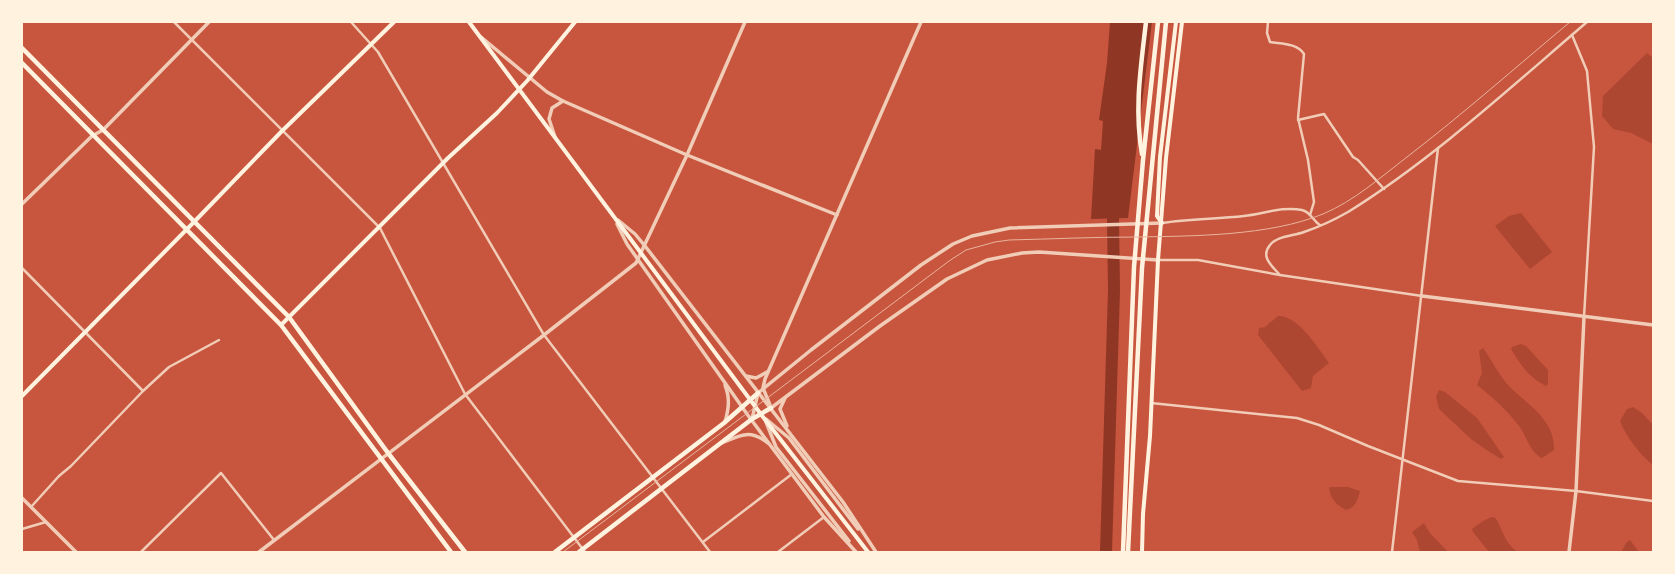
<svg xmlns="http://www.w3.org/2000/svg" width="1675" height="574" viewBox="0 0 1675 574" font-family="'Asap Condensed',sans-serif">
<rect width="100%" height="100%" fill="#c8553d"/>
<!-- green -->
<g fill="#ae4732">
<path d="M1647,53l6,5v86l-22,-11 -18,-4 -11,-13 1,-20z"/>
<path d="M1521,213l31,39 -22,17 -35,-43 14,-10z"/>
<path d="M1278,316c20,-1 40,32 51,47l-16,13 -2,12 -9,3 -44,-56 1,-7 6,-1z"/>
<path d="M1521,344l5,2 22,24v14l-2,2c-17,-8 -26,-22 -35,-37l1,-2z"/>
<path d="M1483,348c9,12 16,28 27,39 19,19 45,33 44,63l-12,8c-13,-6 -15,-22 -23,-32 -12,-16 -27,-29 -42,-41l5,-12 -3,-22z"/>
<path d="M1439,390l6,2 32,26 27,39 -3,2 -16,-10 -14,-10 -32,-30 -3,-12z"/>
<path d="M1633,407l9,6 11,12v40c-12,-9 -28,-30 -33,-44l7,-12z"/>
<path d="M1329,487h19l12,4c-3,10 -4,16 -14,19 -10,-5 -16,-12 -17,-23z"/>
<path d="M1494,517l3,3c6,12 9,25 21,32h-29l-16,-20 -1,-3c7,-5 14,-11 22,-12z"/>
<path d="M1424,523l6,10 18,19h-28l-3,-12 -5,-8z"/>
<path d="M1630,540l9,12h-18l6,-10z"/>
</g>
<!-- water -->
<path fill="#8f3625" d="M1110,22h42l-24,196 -37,1 4,-70 6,1 2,-29 -4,-1 8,-57z"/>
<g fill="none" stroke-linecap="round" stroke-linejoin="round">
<!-- river -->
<path stroke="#8f3625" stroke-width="12" d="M1106,552l8,-262 -1,-71"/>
<!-- minor -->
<g stroke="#f1ccb7" stroke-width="2.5">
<path d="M174,22l206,206 85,166 120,158"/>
<path d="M351,22l27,30 166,283 166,217"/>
<path d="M1268,22l-1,11 3,9c11,2 27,1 34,12l-6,64 10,42 6,42 -4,13"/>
<path d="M1572,35l15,36 7,76 -10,170"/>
<path d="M1298,120l26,-6 29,43 5,3 26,29"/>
<path d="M1162,223c27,-4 55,-4 82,-7 19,-2 39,-10 58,-6 9,2 11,11 18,15"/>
<path d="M1158,260h40l82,15 142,21"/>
<path d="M22,268l121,123"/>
<path d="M1280,275c-8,-9 -20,-18 -10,-30 7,-9 23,-9 34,-13 15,-5 30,-12 44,-20 85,-53 163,-125 239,-190"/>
<path d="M1151,403l146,15 22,7 49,21 90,35 118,10 77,10"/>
<path d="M31,507l28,-31 12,-10 72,-75 26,-24 50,-27"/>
<path d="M22,529l24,-7"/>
<path d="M703,542l89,-68"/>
<path d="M141,552l80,-79 53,67"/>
<path d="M778,552l46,-35"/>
<path d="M1392,552l46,-404"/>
</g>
<!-- tertiary -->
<g stroke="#f1ccb7" stroke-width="3.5">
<path d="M481,37l66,55 16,9 124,54 150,60"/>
<path d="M555,137l-6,-18 3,-11 11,-7"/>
<path d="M22,204l70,-68 11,-6 106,-108"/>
<path d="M618,220l17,14 10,12 198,256 33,50"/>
<path d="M617,224l10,20 120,170 77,103 32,35"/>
<path d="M1422,296l231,29"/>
<path d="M746,376l10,2 11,-6"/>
<path d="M758,393l53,-43 110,-85 32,-21 19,-8 38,-8 152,-5"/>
<path d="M785,398l-5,11 7,17"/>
<path d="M770,405l-7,-17 2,-9 156,-357"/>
<path d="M771,408l109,-82 67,-47 40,-19 35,-7 17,-1 119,8"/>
<path d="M752,419l6,-26"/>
<path d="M766,419l23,19 69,91"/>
<path d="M725,422c4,-14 5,-24 0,-37"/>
<path d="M766,422l10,25 73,94"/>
<path d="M722,443c18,-8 28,-14 46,0"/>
<path d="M22,498l54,54"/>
<path d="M259,552l285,-217 92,-72 51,-108 58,-133"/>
<path d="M1569,552l7,-61 8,-174"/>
</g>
<!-- secondary -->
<g stroke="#fff3e0" stroke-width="4">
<path d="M469,22l294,395 105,135"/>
<path d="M1162,223l-5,-7 3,-59 16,-135"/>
<path d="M281,325l167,-167 49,-45 30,-32 48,-59"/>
<path d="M22,396l172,-174 88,-91 112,-109"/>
<path d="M1142,552l1,-38 7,-78 8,-176 8,-102 16,-136"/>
</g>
<!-- primary -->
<g stroke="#fff3e0" stroke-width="4.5">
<path d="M22,48l267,269 99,136 77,99"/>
<path d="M22,63l259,262 170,227"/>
<path d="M555,552l169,-129 34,-30"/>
<path d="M579,552l173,-133 19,-11"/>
</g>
<!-- trunk -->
<g stroke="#fff3e0" stroke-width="4.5">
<path d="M1142,154c-8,-45 -1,-88 4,-132"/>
<path d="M1123,552l11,-285 9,-107 15,-138"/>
<path d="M1128,552l14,-284 24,-246"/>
</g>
<!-- tram -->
<path stroke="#e9b49f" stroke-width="1" d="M563,552l386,-291 17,-11 29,-8 14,-2c42,-1 84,-3 127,-3 58,-1 133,-1 187,-23 31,-13 58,-37 84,-57 56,-43 109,-90 163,-135"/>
</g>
<!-- border -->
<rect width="1675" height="574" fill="none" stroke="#fff3e0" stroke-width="46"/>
</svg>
